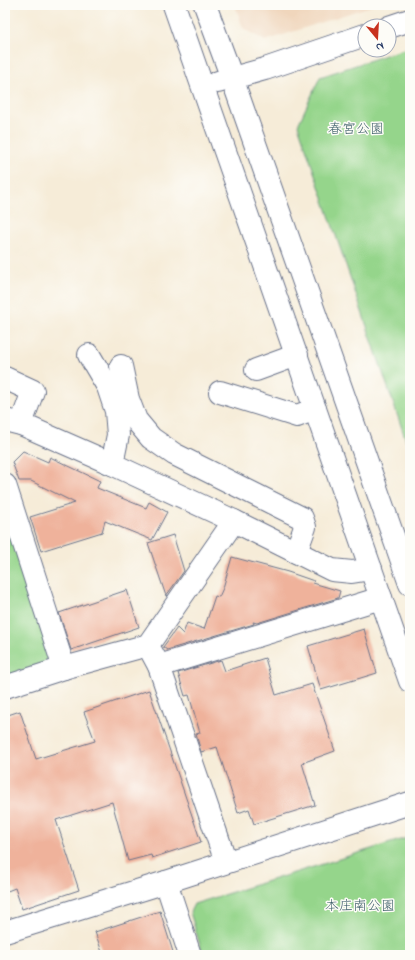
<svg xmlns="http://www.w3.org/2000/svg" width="415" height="960" viewBox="0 0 415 960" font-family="'Indie Flower','Klee One',sans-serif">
<rect width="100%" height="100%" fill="#fdfcf7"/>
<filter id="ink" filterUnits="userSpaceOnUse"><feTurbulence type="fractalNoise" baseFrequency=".025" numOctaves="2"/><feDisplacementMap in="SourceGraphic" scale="8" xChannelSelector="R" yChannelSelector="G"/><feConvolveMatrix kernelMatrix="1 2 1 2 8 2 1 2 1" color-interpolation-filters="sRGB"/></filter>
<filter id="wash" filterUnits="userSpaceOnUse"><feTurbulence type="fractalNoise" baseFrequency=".012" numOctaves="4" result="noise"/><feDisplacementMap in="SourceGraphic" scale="16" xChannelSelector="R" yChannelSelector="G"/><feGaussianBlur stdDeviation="0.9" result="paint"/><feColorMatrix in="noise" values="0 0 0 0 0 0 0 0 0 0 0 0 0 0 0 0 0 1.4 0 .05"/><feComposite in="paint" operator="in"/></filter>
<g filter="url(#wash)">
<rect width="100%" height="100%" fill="#f6ecd8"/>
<!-- built -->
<path fill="#f0d6bc" d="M235,5h139l-109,36 -22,-13z"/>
<!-- green -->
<g fill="#95d58b" stroke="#588274">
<path d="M410,47v405l-112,-327 22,-48z"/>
<path d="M5,514l45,139 -6,13 -39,12z"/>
<path d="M410,837v118h-207l-13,-43 4,-8z"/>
</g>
<g id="blocks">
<!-- building -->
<g fill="#efb29b">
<path d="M23,451l25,11 2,-5 50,24 -3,7 49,20 3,-6 18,10 -15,28 -47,-19 -3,11 -61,19 -11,-34 45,-14 -44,-22h-12l-7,-19z"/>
<path d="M173,535l11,36 -18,25 -18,-53z"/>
<path d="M232,557l56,15 26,9 -1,2 27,8 -2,7 -81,25 -4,-1 1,2 -87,26 -4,-3 14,-19 6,6 4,-11 17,6 11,-33 4,1 4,-9z"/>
<path d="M127,590l12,37 -68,23 -12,-37z"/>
<path d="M364,629l13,44 -56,17 -13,-44z"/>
<path d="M265,658l11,37 36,-11 23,67 -33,12 13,42 -61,19 -5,-15 -11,4 -21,-66 -16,5 -5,-18 4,-1 -11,-38 -4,1 -7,-23 43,-13 4,11z"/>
<path d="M149,690l52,152 -49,16 -1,-3 -23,6 -16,-59 -56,18 23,70 -57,19 -7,-21 -10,4v-176l15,-5 16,48 59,-18 -11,-29z"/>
<path d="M160,911l14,44h-71l-8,-23z"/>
</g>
</g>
</g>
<g filter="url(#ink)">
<use href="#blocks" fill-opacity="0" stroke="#687189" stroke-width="1"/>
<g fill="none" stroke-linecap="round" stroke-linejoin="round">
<!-- minor casing -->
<g stroke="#687189" stroke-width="24">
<g id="minor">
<path d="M174,5l236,676"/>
<path d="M205,5l27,73 178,506"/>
<path d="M389,27l21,-7"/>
<path d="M218,82l47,-13 100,-34"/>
<path d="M89,355l19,32 8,24 2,24 -6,29"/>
<path d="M121,366l7,33 8,21 15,18 23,16 128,64 3,9 -9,25"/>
<path d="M256,370l41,-15"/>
<path d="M5,378l28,13 -12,33"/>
<path d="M220,392l77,24 18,-7"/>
<path d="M5,420l16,4 91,40 122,57 98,49 20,2 19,-3"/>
<path d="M5,485l59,183"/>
<path d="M152,653l7,13 67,196"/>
<path d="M159,666l222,-68"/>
<path d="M5,687l59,-19 84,-23 86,-124"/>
<path d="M166,882l24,73"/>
<path d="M5,932l161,-50 244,-79"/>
</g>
</g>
<!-- minor -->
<use href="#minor" stroke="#fff" stroke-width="22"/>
</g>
</g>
<g text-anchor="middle" stroke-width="3" stroke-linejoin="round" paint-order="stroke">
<!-- park labels -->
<g font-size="14" fill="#40616c" stroke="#fdfcf7">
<text x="356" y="133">春宮公園</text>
<text x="360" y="910">本庄南公園</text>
</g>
</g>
<!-- margin -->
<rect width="415" height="960" fill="none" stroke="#fdfcf7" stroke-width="20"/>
<!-- north arrow -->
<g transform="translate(377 38) rotate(162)"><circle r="19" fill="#fdfcf7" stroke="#a3aaba"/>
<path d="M0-3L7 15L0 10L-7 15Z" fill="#c8321e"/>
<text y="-6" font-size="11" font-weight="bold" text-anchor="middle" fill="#1b2f5e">N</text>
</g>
</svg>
